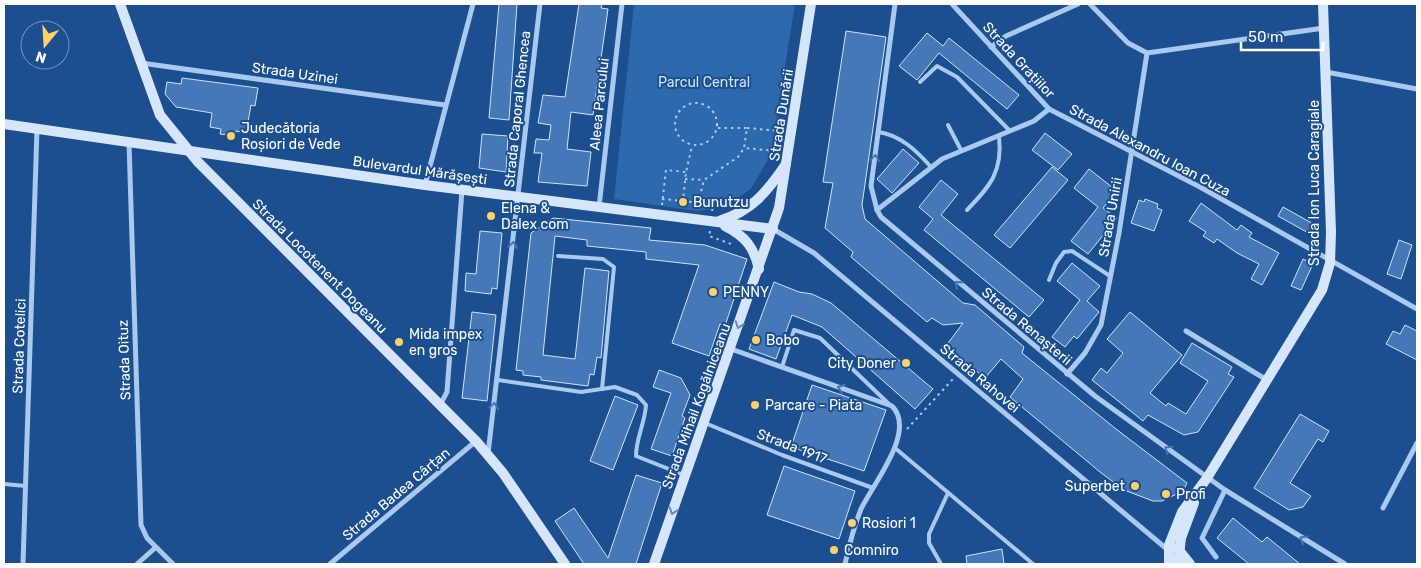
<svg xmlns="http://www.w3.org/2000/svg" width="1421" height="568" viewBox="0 0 1421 568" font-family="Rubik,sans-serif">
<rect width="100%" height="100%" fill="#1b4f8f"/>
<!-- green -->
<path fill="#2e69ad" d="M634,4h161l-24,150 -20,35 -18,12 -20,8 -16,2 -83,-12z"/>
<!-- building -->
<g fill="#4478b7" stroke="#cfe3fa">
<path d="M499,4h18l-8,116 -20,-2z"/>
<path d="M579,4h23l-1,4 7,1 -15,106 -22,-3 -4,37 24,3 -4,34 -49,-4 4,-29h-8l2,-14 13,1 2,-15 -13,-2 5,-28 22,2z"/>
<path d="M846,31l40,6 -24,168 3,14 98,84 12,2 49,42 -2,6 94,76 71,54 -4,8 -21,10h-9l-29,-11 -24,-18 -90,-75 13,-18 -22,-20 -16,19 -39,-32 17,-23 -20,2 -11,-7 -5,4 -76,-65 2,-5 -28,-24 8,-45 -10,-1z"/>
<path d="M927,33l16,13 6,-8 70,57 -12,14 -68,-56 -22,27 -18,-14z"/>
<path d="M182,78l76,10 -3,18 -4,-1 -5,28 -10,-2 -1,5 -15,-2 1,-5 -11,-2 2,-14 -36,-6 -11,-13 2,-12 14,2z"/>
<path d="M1045,133l27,21 -14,16 -26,-20z"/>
<path d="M482,134l26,2 -2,36 -27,-4z"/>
<path d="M903,149l16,14 -27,30 -15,-14z"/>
<path d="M1052,167l16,13 -58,68 -16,-13z"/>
<path d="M1089,169l28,22 -14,17 14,10 -29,36 -17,-13 27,-34 -24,-19z"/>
<path d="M941,180l17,14 -17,21 103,85 -15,17 -105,-87 9,-11 -14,-12z"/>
<path d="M1145,199l13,5 -1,4 5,2 -8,21 -23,-8 8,-23 5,2z"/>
<path d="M1201,203l36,27 4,-5 11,8 -3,4 30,16 -17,32 -11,-6 8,-15 -22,-11 -20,-14 -3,4 -11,-7 3,-4 -17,-11z"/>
<path d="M1283,207l34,19 -5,9 -34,-19z"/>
<path d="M553,218l98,10 -2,12 56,5 42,14 -22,67 -5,-2 -11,32 -37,-13 27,-78 -53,-6v-7l-59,-6v-6l-32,-4 -12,119 32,4 10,-91 24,3 -8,87 -4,-1 -3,18 -4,-1 -2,12 -47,-6v-3l-18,-2v-4l-7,-1 15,-137z"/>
<path d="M480,231l22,2 -5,56 -5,-1 -1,6 -26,-3 1,-18 10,1z"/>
<path d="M1399,240l13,5 -11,34 -14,-5z"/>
<path d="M1303,259l10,5 -12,26 -10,-4z"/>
<path d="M1072,263l28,23 -13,15 12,11 -22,27 -3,-3 -9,11 -13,-10 28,-37 -23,-19z"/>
<path d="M774,282l25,10 13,2 19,9 102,86 -18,20 -93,-82 -30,-12 -16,44 -27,-10z"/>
<path d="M472,312l24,3 -9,86 -25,-3z"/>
<path d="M1130,312l52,43 -32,38 16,13 2,-3 18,11 22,-33 -28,-18 12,-20 40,24 -4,7 6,3 -36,55 -14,3 -36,-20 -5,6 -51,-41 9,-12 6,5 16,-20 -16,-14z"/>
<path d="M1405,325l12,6v29l-31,-16 7,-13 7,3z"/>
<path d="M659,370l22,8 9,17 -8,21 3,2 -13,38 -21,-7 20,-56 -18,-6z"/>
<path d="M812,385l74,25 -22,61 -73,-24z"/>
<path d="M615,396l23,9 -25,65 -23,-9z"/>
<path d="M1300,414l29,17 -6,11 -5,-3 -28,44 21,13 -8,11 -14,3 -35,-22z"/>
<path d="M784,466l71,25 -16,48 -72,-24z"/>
<path d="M636,475l26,8 -26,81h-52l-29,-43 19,-13 34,50z"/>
<path d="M1233,518l29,24 5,-5 33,27h-51l-32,-26z"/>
<path d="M1002,549l2,15h-37l-1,-8z"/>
</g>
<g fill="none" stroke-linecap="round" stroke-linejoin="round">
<!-- path -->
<g stroke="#a9c9ee" stroke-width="2" stroke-dasharray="2.5 4" stroke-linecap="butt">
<circle cx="696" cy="124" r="21"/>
<path d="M718,128h29l-3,20 32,3"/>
<path d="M747,128l33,3"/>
<path d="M685,179l19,1"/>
<path d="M662,199l21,2 3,-29 6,-26"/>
<path d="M662,205l4,-35 20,2"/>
<path d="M682,208l1,-7 15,2"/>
<path d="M712,211l1,-5 -15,-3 6,-23 34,-23 6,-9"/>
<path d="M710,231l-1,5 25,9"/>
<path d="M907,429l46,-50"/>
</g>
<!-- lane -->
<g stroke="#a9c9ee" stroke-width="4">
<path d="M920,82l17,-16 20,11 53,54"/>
<path d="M948,125l13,25"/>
<path d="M878,132c22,3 38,18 53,35"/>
<path d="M967,210c23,-24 36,-38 32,-74"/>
<path d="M558,256l45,3 11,8 -12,122"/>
<path d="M1049,280l7,-17 8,-11 8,-1 38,25"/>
<path d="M782,367l12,-37 26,8 70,67"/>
<path d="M498,380l83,12 34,-5 22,8 9,10c-1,18 -10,33 -10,51l48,19"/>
<path d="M705,423l77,32 91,33"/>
<path d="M895,448l138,116"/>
<path d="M4,484l22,2"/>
<path d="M941,564l-12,-21v-9l19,-41"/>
</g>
<!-- street -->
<g stroke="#a9c9ee" stroke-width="5">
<path d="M895,4l-24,182 6,24 4,7 214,179 130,94 120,74"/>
<path d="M952,4l97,105 151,78 217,122"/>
<path d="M1090,4l38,39 19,10 177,-25"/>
<path d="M991,47l15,-11 72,-32"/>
<path d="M141,63l304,42"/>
<path d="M1326,72l91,17"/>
<path d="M129,143l12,382 6,13 26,26"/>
<path d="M425,185l48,-181"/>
<path d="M599,207l23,-203"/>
<path d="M877,210l65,-51 92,-38 15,-12"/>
<path d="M773,229l41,24 354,297"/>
<path d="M1186,331l81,49"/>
<path d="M731,349l161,57c25,25 -19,78 -31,103 -7,17 -12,37 -16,55"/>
<path d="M1067,374l18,-21 16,-28 18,-92 28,-180"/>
<path d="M440,405l7,-13 15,-202"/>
<path d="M488,454l52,-450"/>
<path d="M1383,508l34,-65"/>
<path d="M1216,557l-14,-19 23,-48"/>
<path d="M23,564l14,-435"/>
<path d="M137,564l18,-16"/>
<path d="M330,564l146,-123"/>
</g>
<!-- secondary -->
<g stroke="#d6e6fa" stroke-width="10">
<path d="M120,4l40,111 38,47 278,279 27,32 62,91"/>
<path d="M4,124l421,61 348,44"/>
<path d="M719,221c33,-10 48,-29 67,-57"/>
<path d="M725,226c20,10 29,21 34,43"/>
<path d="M1177,548l13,16"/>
<path d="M654,564l125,-356 32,-204"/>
<path d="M1169,564v-19l13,-33 25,-34 115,-188 8,-27 1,-31 -8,-228"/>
<path d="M1178,564l3,-26 13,-35"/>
</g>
</g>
<!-- one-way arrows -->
<defs><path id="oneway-chevron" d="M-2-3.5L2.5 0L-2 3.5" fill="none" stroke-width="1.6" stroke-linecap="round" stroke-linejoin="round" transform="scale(1.25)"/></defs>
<g stroke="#4674ac">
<use href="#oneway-chevron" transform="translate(875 158) rotate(-83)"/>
<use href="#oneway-chevron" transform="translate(513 245) rotate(-84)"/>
<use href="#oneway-chevron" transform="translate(958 284) rotate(-140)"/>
<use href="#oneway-chevron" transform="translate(841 388) rotate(-160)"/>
<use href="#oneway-chevron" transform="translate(494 406) rotate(-82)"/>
<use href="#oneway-chevron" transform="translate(1168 449) rotate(-144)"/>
<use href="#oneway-chevron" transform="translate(1303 539) rotate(-149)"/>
</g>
<g stroke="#668bba">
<use href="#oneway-chevron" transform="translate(739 325) rotate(110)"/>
<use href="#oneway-chevron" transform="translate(673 511) rotate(109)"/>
</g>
<!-- markers -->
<g fill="#ffd166" stroke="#1b4f8f" stroke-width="2">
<circle cx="231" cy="136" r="5"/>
<circle cx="683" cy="202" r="5"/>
<circle cx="491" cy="216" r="5"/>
<circle cx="713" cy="292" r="5"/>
<circle cx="756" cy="340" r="5"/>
<circle cx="399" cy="342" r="5"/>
<circle cx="906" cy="363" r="5"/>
<circle cx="755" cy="405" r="5"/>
<circle cx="1135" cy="486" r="5"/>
<circle cx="1166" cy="494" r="5"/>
<circle cx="852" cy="523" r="5"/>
<circle cx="834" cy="550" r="5"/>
</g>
<g text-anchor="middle" stroke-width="4" stroke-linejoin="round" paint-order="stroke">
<!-- street labels -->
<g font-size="14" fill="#fff" stroke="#1b4f8f">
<text transform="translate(1019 60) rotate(47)" y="5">Strada Grațiilor</text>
<text transform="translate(295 73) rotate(8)" y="5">Strada Uzinei</text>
<text transform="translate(599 104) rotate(-84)" y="5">Aleea Parcului</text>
<text transform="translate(517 109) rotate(-84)" y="5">Strada Caporal Ghencea</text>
<text transform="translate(781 115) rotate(-81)" y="5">Strada Dunării</text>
<text transform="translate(1150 150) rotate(28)" y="5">Strada Alexandru Ioan Cuza</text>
<text transform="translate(420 170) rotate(8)" y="5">Bulevardul Mărășești</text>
<text transform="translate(1314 183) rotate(-90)" y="5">Strada Ion Luca Caragiale</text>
<text transform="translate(1110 217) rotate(-80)" y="5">Strada Unirii</text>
<text transform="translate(320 266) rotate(45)" y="5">Strada Locotenent Dogeanu</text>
<text transform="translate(1027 326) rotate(40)" y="5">Strada Renașterii</text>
<text transform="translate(19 346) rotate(-88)" y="5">Strada Cotelici</text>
<text transform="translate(124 360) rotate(-92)" y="5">Strada Oituz</text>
<text transform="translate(980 378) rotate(40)" y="5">Strada Rahovei</text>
<text transform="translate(696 406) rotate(-70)" y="5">Strada Mihail Kogălniceanu</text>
<text transform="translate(792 446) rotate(21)" y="5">Strada 1917</text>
<text transform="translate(396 494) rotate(-40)" y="5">Strada Badea Cârțan</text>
</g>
<!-- park labels -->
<g font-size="14" fill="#cfe3fa" stroke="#1b4f8f">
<text x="704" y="87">Parcul Central</text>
</g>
<!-- poi labels -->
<g font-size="14" fill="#fff" stroke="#1b4f8f" text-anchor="start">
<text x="241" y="133">Judecătoria<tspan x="241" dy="16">Roșiori de Vede</tspan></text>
<text x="693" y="207">Bunutzu</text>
<text x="501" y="213">Elena &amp;<tspan x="501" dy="16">Dalex com</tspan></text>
<text x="723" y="297">PENNY</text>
<text x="409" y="339">Mida impex<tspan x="409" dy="16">en gros</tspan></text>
<text x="766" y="345">Bobo</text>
<text x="896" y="368" text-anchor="end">City Doner</text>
<text x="765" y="410">Parcare - Piata</text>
<text x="1125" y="491" text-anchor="end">Superbet</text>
<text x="1176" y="499">Profi</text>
<text x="862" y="528">Rosiori 1</text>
<text x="844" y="555">Comniro</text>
</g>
</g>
<!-- border -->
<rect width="1421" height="568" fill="none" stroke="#ffffff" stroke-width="10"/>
<!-- north arrow -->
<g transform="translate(45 45) rotate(198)"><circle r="24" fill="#1b4f8f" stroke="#7695bc"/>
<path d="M0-4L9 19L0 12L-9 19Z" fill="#ffd166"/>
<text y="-8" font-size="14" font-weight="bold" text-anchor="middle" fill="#ffffff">N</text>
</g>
<!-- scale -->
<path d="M1241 42v8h82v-8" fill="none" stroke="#ffffff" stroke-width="2.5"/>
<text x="1248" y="42" font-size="15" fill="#ffffff" stroke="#1b4f8f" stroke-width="4" paint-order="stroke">50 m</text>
</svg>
